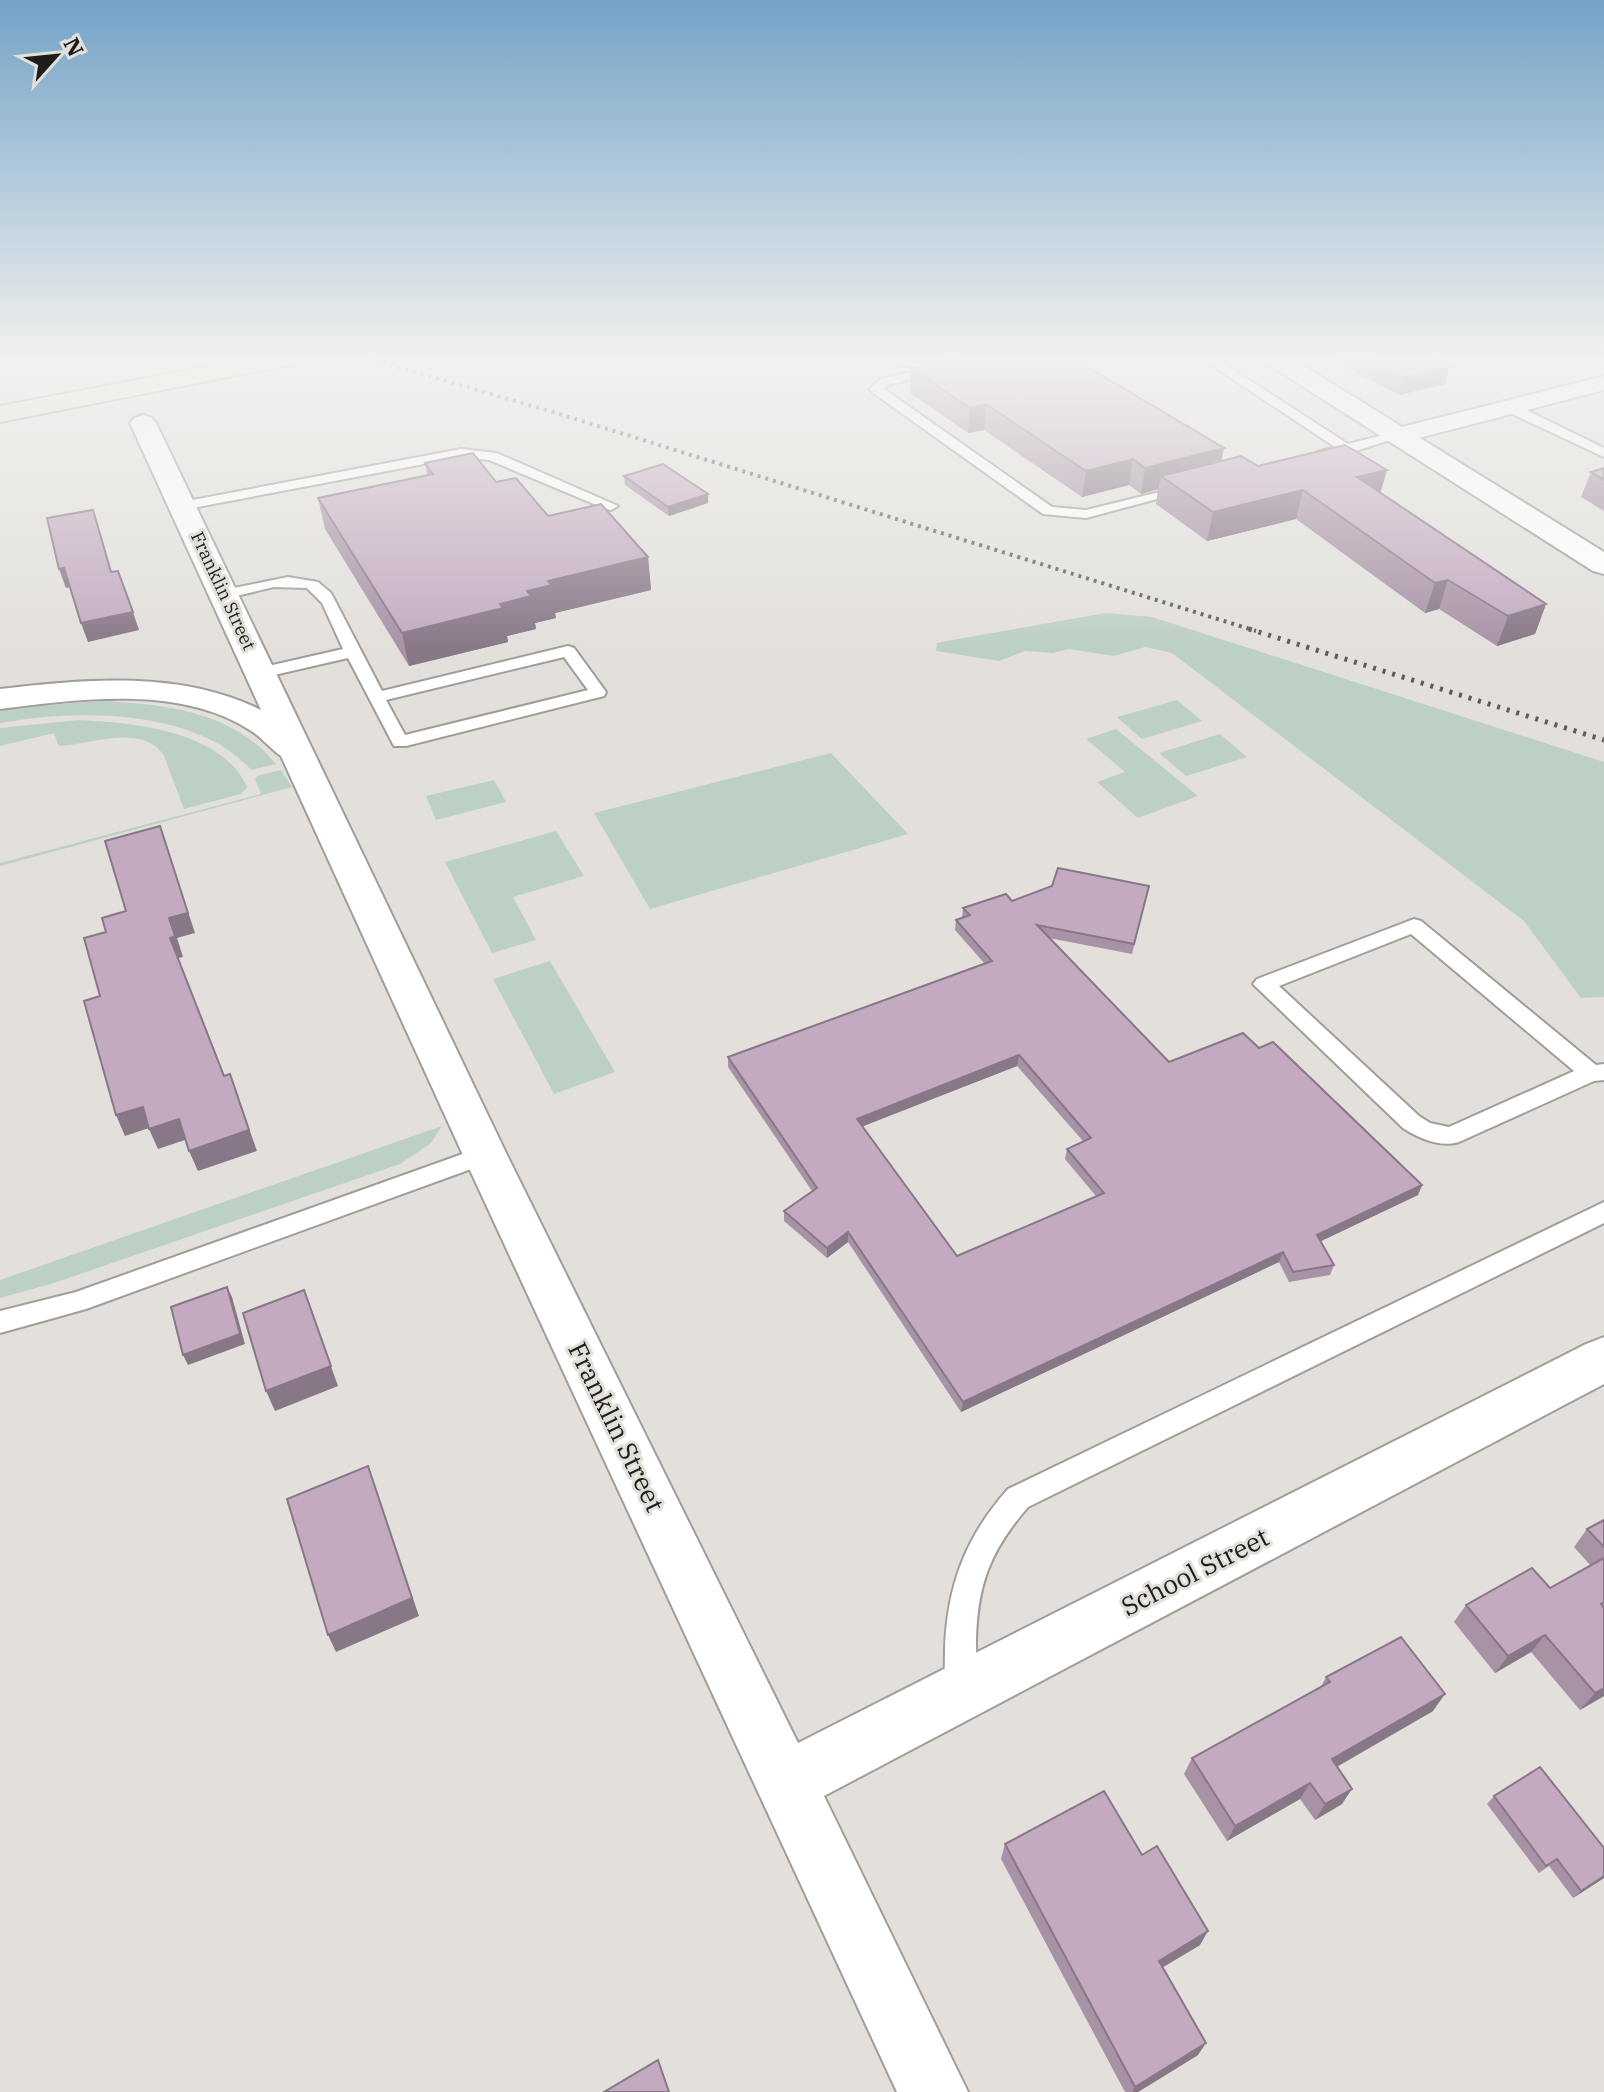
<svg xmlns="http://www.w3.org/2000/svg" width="1604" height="2092" viewBox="0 0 1604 2092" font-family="'IBM Plex Serif',serif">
<rect width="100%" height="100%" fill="#e3e0dc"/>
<!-- green -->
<g fill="#bdd0c4">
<path d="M1106,613l46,4 452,145v235l-23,1 -57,-77 -352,-268 -27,-6 -31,9 -46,-7 -15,4 -28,-2 -26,10 -63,-10 1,-8 15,-3z"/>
<path d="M1177,700l25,21 -60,18 -25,-22z"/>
<path d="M101,701c63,3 132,10 175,63l-25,6c-54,-62 -177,-61 -251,-47v-12l8,-3z"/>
<path d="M78,720c53,2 145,11 169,67l-6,7 -57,15 -20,-53c-21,-33 -71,-12 -102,-10l-4,-1 -4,-12 -54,13v-18z"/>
<path d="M1116,729l82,67 -60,22 -41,-36 28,-10 -39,-33z"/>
<path d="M1220,734l27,23 -61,19 -27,-23z"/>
<path d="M831,753l77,81 -258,75 -56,-96z"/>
<path d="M281,770l11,17 -292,79v-3l261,-69 -6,-15 2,-3z"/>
<path d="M494,780l12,22 -70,18 -10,-24z"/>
<path d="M556,831l28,45 -71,21 23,43 -44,13 -47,-91z"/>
<path d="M550,961l65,111 -61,22 -61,-115z"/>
<path d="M442,1126l-11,17 -31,21 -346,119 -54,15v-18z"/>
</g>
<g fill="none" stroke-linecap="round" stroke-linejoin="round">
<!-- service casing -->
<g stroke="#a09d9a" stroke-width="4">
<g id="service">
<path d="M879,358c20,-1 44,10 62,8 20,-3 37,-8 57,-8l-110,27 -4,4 168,118 34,3 98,-24 7,4 -105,28 -43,-4 -171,-122 -2,-3 10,-10 42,-9z"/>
<path d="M1201,358h14l133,86 51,-13 7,4 -54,17 -35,6v-6l18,-5z"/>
<path d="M1506,405h10l88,43v9l-98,-46z"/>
<path d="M461,449l36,4 121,53 -7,4 -5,-1 -117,-49 -28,-3 -279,53 -7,-4 7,-4z"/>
<path d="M288,577l30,5 13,11 51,98 186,-45 6,2 32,44 -2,4 -198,50h-12l-46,-88 -87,20 -8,-5 2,-4 88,-20 -21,-46 -15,-15 -33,-1 -50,12 -8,-5 3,-3zM564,657l24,33 -183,45 -19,-35z"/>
<path d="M1414,919l7,2 175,144 8,-1v16l-10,1 -135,61c-18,6 -41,-4 -56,-14l-150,-144 4,-5zM1411,934l163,137 -125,56 -19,-4 -11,-7 -140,-130z"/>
<path d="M485,1146l8,3 4,6 -4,6 -407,148 -86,24v-22l76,-19z"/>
<path d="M1604,1202v21l-576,284c-38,44 -51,78 -52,136 0,19 3,39 -4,56l-11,5 -11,-5c-7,-16 -5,-33 -5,-50 2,-63 21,-113 63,-160z"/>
</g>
</g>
<!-- minor casing -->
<g stroke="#a09d9a" stroke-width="4">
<g id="minor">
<path d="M1604,376v14l-205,53 -9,-3 -4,-5 4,-5z"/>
<path d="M143,415l9,3 4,5 351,732 291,588 788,-399 18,-7v47l-780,412 144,296h-71l-434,-937 -182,-399c-10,-7 -18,-17 -28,-24 -71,-48 -174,-33 -253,-23v-20c86,-10 181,-19 261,21l-131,-287 4,-5z"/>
</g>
</g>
<!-- tertiary casing -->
<g stroke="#a09d9a" stroke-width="4">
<path id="tertiary" d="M1263,358h28l313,194v22l-11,-3 -327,-208z"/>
</g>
<!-- secondary casing -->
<g stroke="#a09d9a" stroke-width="4">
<path id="secondary" d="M252,358h49l-3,5 -9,2 -289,57v-16z"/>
</g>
<!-- service -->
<use href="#service" fill="#fff" fill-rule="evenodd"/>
<!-- minor -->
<use href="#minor" fill="#fff" fill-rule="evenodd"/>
<!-- tertiary -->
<use href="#tertiary" fill="#fff" fill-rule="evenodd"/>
<!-- secondary -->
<use href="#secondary" fill="#d6eed4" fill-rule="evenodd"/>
<!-- rail-far1 -->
<path stroke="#5d5b59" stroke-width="4" stroke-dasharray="3 5" stroke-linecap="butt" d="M367,358l186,54 703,219"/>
<!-- rail -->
<path stroke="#5d5b59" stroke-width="5" stroke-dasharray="3 7" stroke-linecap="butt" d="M1249,629l355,111"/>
</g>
<!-- wall -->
<g fill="#a892a6" fill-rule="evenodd">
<path d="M1328,358h103l18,9 -4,17 -46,11z"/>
<path d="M911,368l313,80 -3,13 37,5 123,27 165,111 -11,30 -38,12 -58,-37 -14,4 -129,-94 -89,22 -51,-37 2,-15 -17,5 -12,-9 -47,12 -98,-67 -16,3 -58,-40z"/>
<path d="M425,463l71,19 52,34 100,41 3,33 -96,23 1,5 -21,5 1,6 -29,7 1,6 -99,24 -84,-137 -7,-31 109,-23z"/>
<path d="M1604,468v43l-23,-14 10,-25z"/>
<path d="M624,476l84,18v9l-39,13 -44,-31z"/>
<path d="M1149,886l-17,68 -83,-16 120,124 90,-14 163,137 -4,10 -98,46 14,24 -4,10 -41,7 -10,-20 -318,150 -113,-170 -21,16 -43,-37v-10l28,-20 -84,-124v-10l256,-94 -29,-33 1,-10 6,-2 1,-10 49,-7zM1017,1066l66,75 -16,8 -2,10 31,37 -139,60 -95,-130z"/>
<path d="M1604,1520v176l-24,14 -49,-58 -36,21 -41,-51 12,-17 84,-17 40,-23 -16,-18 13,-18z"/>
<path d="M1326,1677l107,34 -96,56 5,37 -27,16 -15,-21 -73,42 -43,-67 8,-16 129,-71z"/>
<path d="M1494,1796l110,82 -31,20 -24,-32 -10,7 -52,-69z"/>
<path d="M1005,1844l137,11 58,90 -38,23 36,87 -60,37h-13l-124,-233z"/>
</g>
<!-- shaded-wall -->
<g fill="#887787">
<path d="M1449,367l-4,17 -46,11 4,-17z"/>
<path d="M986,404l-2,26 -16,3 2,-25z"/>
<path d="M1224,448l-6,26 -57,2 -3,13 -17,5 4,-26z"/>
<path d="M1133,459l-4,26 -47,12 4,-26z"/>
<path d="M1387,470l-8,28 -22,-21z"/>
<path d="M1303,490l-7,29 -89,22 6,-29z"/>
<path d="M708,494v9l-39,13 -1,-9z"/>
<path d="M93,510l6,18 18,63 -6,-19z"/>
<path d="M648,557l3,33 -96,23 1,5 -21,5 1,6 -29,7 1,6 -99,24 -7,-33 98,-29 48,-23z"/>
<path d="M64,568l7,19 -5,1 -7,-19z"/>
<path d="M1448,580l-9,29 -14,4 10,-30z"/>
<path d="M1546,604l-11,30 -38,12 11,-30z"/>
<path d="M133,612l6,18 -51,12 -7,-19z"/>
<path d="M160,826l35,107 -18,5 6,19 -5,1 -8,-20 -1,-20z"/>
<path d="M1019,1055l-2,11 -161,63 1,-10z"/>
<path d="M230,1074l27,77 -59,20 -9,-20z"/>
<path d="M143,1107l9,20 -27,9 -9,-21z"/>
<path d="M179,1119l9,20 -30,10 -9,-20z"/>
<path d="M1422,1185l-4,10 -105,50 4,-10z"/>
<path d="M848,1232v10l-21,16v-10z"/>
<path d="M1283,1252l-4,10 -318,150 2,-10z"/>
<path d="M227,1287l5,10 13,47 -57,21 -5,-10z"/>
<path d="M304,1290l34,96 -63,25 -9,-20z"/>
<path d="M368,1466l51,150 -83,36 -8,-17z"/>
<path d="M1545,1635l-14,17 -36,21 13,-17z"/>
<path d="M1604,1688v8l-24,14 15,-17z"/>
<path d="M1445,1694l-12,17 -111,64 10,-16z"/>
<path d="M1310,1783l-10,16 -73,42 8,-15z"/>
<path d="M1352,1789l-10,15 -27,16 10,-16z"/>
<path d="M1604,1876v2l-31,20 8,-7z"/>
<path d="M1208,1931l-8,14 -49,29 8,-13z"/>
<path d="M1206,2043l-8,12 -60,37h-6l3,-5z"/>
</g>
<!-- building -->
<g fill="#c3aac1" stroke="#887787" stroke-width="2" fill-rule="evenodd">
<path d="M960,358h112l152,90 -79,20 -12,-9 -47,12 -100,-67 -16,4 -59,-40z"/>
<path d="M1364,358h67l18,9 -46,11z"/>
<path d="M1345,445l42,25 -30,7 189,127 -38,12 -60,-36 -13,3 -132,-93 -90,22 -52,-36 80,-20 17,10z"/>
<path d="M473,453l23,29 20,-4 32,38 53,-12 47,53 -100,24 4,4 -25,6 4,5 -31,8 3,4 -101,25 -84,-135 115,-24 -8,-11z"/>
<path d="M663,464l45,30 -40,13 -44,-31z"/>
<path d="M1604,468v12l-13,-8z"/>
<path d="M93,510l18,62 7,-1 15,41 -52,11 -17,-55 -5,1 -12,-51z"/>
<path d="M160,826l28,87 -19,5 6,18 -5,2 54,138 6,-2 19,56 -60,21 -10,-32 -30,10 -6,-22 -27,8 -32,-114 16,-5 -16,-58 22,-6 -4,-14 24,-7 -21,-70z"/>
<path d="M1058,868l91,18 -15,58 -97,-19 132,137 74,-29 16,15 14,-6 149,143 -105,50 17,30 -41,7 -10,-20 -320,150 -115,-170 -21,16 -43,-37 33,-23 -89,-131 264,-96 -36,-41 14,-5 -7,-7 43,-14 6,7 40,-15zM1019,1055l72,83 -24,11 37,44 -147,63 -100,-137z"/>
<path d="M227,1287l13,47 -57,21 -12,-48z"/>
<path d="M304,1290l27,76 -65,25 -23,-78z"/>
<path d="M368,1466l44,132 -84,37 -41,-136z"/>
<path d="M1604,1520v27l-17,-18z"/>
<path d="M1604,1558v44l-3,2 3,4v80l-9,5 -50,-58 -37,21 -42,-51 66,-37 18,20z"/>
<path d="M1401,1637l44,57 -113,65 20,30 -27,15 -15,-21 -75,43 -43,-68 138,-76 -4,-5z"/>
<path d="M1540,1767l64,81v28l-23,15 -24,-32 -11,7 -52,-70z"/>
<path d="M1104,1791l38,64 15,-9 51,85 -49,30 47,82 -71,44 -130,-243z"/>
<path d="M658,2060l11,32h-65z"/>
</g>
<!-- sky -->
<linearGradient id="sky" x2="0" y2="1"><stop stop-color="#74a3c7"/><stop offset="0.55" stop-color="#f2f1ef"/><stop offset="1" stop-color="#f2f1ef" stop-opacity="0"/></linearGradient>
<rect width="1604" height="651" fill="url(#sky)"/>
<g text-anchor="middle" stroke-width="6" stroke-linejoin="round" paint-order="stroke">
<!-- far-street labels -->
<g font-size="18" fill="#1e1d1c" stroke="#e3e0dc">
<text transform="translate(223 591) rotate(65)" y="6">Franklin Street</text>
</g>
<!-- near-street labels -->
<g font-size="26" fill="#1e1d1c" stroke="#e3e0dc">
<text transform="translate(616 1427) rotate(64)" y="9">Franklin Street</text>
<text transform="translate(1195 1572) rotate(-27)" y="9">School Street</text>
</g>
</g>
<!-- north arrow -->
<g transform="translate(56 56) rotate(63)" stroke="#e3e0dc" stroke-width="6" paint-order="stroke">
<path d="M0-6L14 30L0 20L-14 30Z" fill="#1e1d1c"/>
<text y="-12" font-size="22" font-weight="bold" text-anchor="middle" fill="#1e1d1c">N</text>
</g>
</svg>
